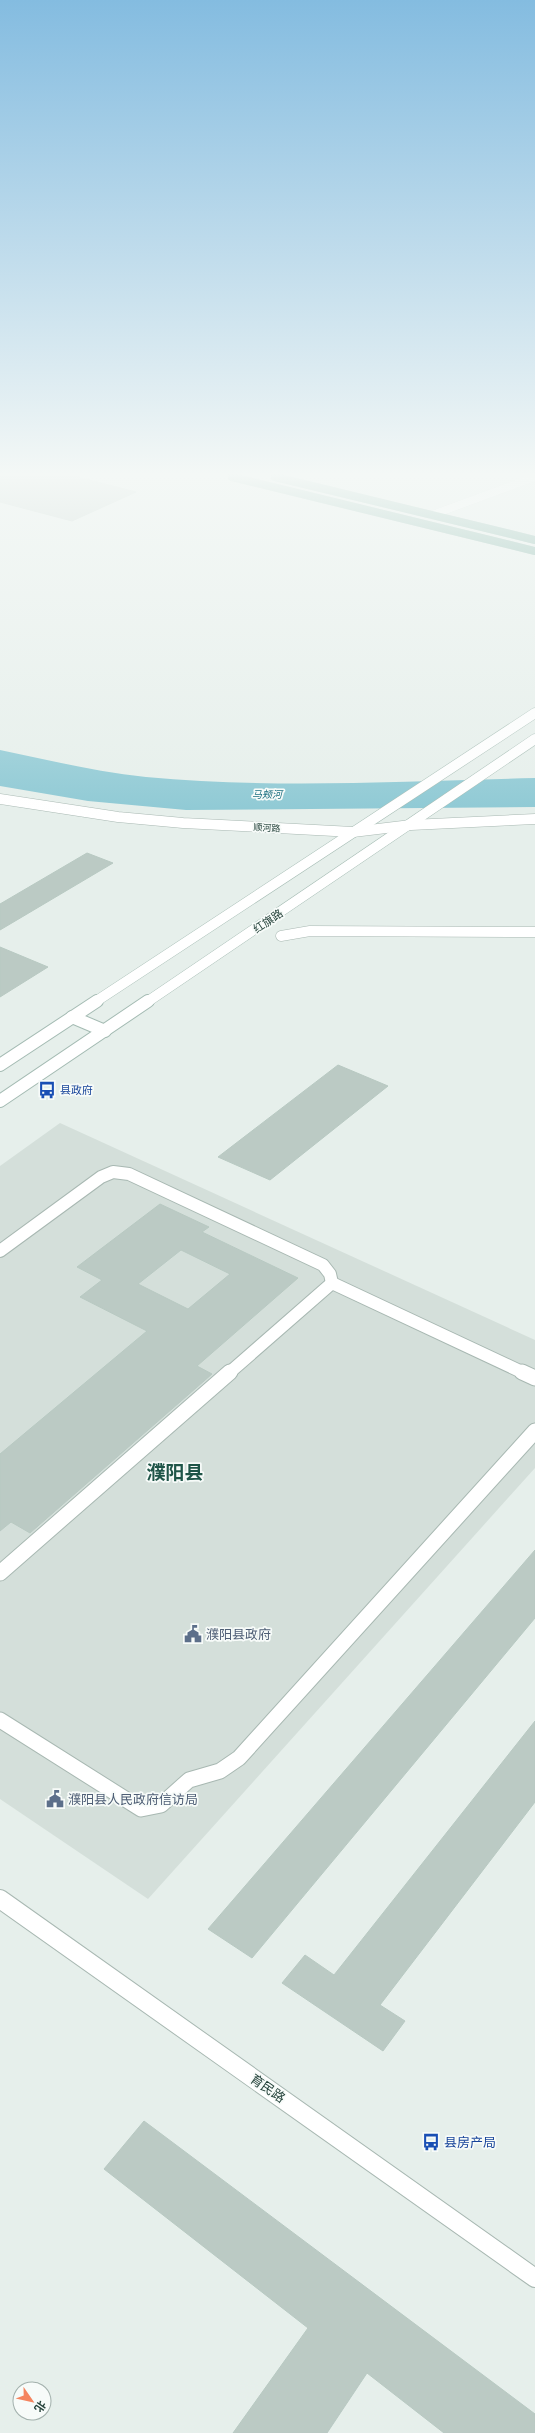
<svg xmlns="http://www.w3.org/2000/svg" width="535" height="2433" viewBox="0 0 535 2433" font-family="Manrope,'Noto Sans SC',sans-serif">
<rect width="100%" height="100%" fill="#e6efeb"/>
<!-- built -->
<path fill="#d4dfda" d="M60,1123l475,217v128l-387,431 -148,-100v-633z"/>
<!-- water -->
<path fill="#8ec9d4" d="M0,750c48,10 97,22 146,27 129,12 260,4 389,1v29l-349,3 -98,-9 -88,-15z"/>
<!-- building -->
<g fill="#bbcac4" stroke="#b8c9c2" fill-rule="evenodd">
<path d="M0,477h78l58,15 -64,29 -72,-19z"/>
<path d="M87,853l26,10 -113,67v-26z"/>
<path d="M0,947l48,20 -48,30z"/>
<path d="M338,1065l50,21 -118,94 -52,-23z"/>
<path d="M160,1204l49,23 -7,5 96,46 -101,88 15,8 -182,159 -19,-11 -11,9v-77l147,-123 -67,-34 22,-17 -25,-13zM181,1250l49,24 -42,35 -50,-25z"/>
<path d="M535,1550v68l-283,340 -44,-29z"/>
<path d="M535,1721v81l-155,203 25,16 -22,30 -101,-68 23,-28 29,20z"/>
<path d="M144,2121l391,293v19h-91l-77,-60 -40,60h-94l75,-105 -204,-159z"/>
</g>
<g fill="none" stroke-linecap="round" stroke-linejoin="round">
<!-- service-far1 casing -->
<g stroke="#a8b8b2" stroke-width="14">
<g id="service-far1">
<path d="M0,1251l101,-74 12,-5 16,2 194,91 7,9 2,9"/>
<path d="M332,1283l192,90"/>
<path d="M229,1373l103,-90"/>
</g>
</g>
<!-- service casing -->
<g stroke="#a8b8b2" stroke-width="17">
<g id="service">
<path d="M522,1372l13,6"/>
<path d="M0,1573l230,-201"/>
<path d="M0,1720l141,89 20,-4 28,-25 31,-9 19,-13 296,-327"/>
</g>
</g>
<!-- minor-far1 casing -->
<g stroke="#a8b8b2" stroke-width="8">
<path id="minor-far1" d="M432,515l103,-38"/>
</g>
<!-- minor casing -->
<g stroke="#a8b8b2" stroke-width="11">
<path id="minor" d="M281,936l29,-5 225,1"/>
</g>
<!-- tertiary-far1 casing -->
<g stroke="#a8b8b2" stroke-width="11">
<path id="tertiary-far1" d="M0,799l118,18 65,6 170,9 58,-7 124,-6"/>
</g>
<!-- tertiary casing -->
<g stroke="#a8b8b2" stroke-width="20">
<path id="tertiary" d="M0,1899l535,379"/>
</g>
<!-- secondary-far1 casing -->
<g stroke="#a4bbb3" stroke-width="11">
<g id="secondary-far1">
<path d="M95,1002l440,-289"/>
<path d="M147,1002l388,-263"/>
</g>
</g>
<!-- secondary casing -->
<g stroke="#a4bbb3" stroke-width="14">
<g id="secondary">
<path d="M72,1017l33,14"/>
<path d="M0,1065l97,-64"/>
<path d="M0,1101l148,-100"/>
</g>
</g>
<!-- primary casing -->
<g stroke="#c2cac8" stroke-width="8">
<g id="primary">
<path d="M232,477l303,74"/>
<path d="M275,477l260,63"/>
</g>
</g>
<!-- service-far1 -->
<use href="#service-far1" stroke="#fff" stroke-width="12"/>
<!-- service -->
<use href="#service" stroke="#fff" stroke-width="15"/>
<!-- minor-far1 -->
<use href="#minor-far1" stroke="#fff" stroke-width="8"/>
<!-- minor -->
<use href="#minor" stroke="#fff" stroke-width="10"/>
<!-- tertiary-far1 -->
<use href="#tertiary-far1" stroke="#fff" stroke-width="10"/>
<!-- tertiary -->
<use href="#tertiary" stroke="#fff" stroke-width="18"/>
<!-- secondary-far1 -->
<use href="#secondary-far1" stroke="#fff" stroke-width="10"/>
<!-- secondary -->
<use href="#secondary" stroke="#fff" stroke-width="12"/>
<!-- primary -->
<use href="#primary" stroke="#6aa596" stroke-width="8"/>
</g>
<!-- sky -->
<linearGradient id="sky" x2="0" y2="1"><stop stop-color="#84bce0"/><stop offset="0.58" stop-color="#f4f8f6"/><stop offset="1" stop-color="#f4f8f6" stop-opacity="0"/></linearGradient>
<rect width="535" height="817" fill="url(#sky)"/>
<!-- icons -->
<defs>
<g id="bus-bare" transform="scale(1.38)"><path d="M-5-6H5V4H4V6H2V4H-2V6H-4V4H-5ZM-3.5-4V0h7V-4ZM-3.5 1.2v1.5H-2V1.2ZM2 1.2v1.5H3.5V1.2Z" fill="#1a4fb4" stroke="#f7fbf9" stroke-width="2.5" paint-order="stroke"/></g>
<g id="civic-bare" transform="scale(1.38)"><path d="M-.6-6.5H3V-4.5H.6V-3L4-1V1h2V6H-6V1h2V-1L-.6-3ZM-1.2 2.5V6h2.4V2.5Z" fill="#5c6f8a" stroke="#f7fbf9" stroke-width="2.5" paint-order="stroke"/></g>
</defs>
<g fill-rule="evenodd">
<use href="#bus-bare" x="47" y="1090"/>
<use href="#civic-bare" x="193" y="1634"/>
<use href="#civic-bare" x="55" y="1799"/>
<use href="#bus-bare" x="431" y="2142"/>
</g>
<g text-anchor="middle" stroke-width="3.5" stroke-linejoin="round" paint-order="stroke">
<!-- far-street labels -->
<g font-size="9" fill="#24423a" stroke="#f7fbf9">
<text transform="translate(267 828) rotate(3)" y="3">顺河路</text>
</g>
<!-- far-water labels -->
<g font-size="10" font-style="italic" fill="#1c6f80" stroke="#f7fbf9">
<text x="267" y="798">马颊河</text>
</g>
<!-- street labels -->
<g font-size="11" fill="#24423a" stroke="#f7fbf9">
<text transform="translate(268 921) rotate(-34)" y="4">红旗路</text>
</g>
<!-- transit labels -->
<g font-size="11" fill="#164399" stroke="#f7fbf9" text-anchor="start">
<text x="60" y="1094">县政府</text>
</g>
<!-- near-service labels -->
<g font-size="13" fill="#4e5e75" stroke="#f7fbf9" text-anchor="start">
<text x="206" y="1639">濮阳县政府</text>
<text x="68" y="1804">濮阳县人民政府信访局</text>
</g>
<!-- near-street labels -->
<g font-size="13" fill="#24423a" stroke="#f7fbf9">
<text transform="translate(268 2088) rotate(35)" y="5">育民路</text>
</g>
<!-- near-transit labels -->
<g font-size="13" fill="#164399" stroke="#f7fbf9" text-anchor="start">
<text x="444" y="2147">县房产局</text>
</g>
<!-- town labels -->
<g font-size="19" font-weight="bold" fill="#1f5548" stroke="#f7fbf9">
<text x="175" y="1479">濮阳县</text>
</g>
</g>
<!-- north arrow -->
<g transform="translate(32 2401) rotate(124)"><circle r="19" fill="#f7fbf9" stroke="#a3b1ad"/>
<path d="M0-3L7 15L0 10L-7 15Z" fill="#f4845f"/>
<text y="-6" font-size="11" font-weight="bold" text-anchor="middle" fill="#24423a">北</text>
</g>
</svg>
